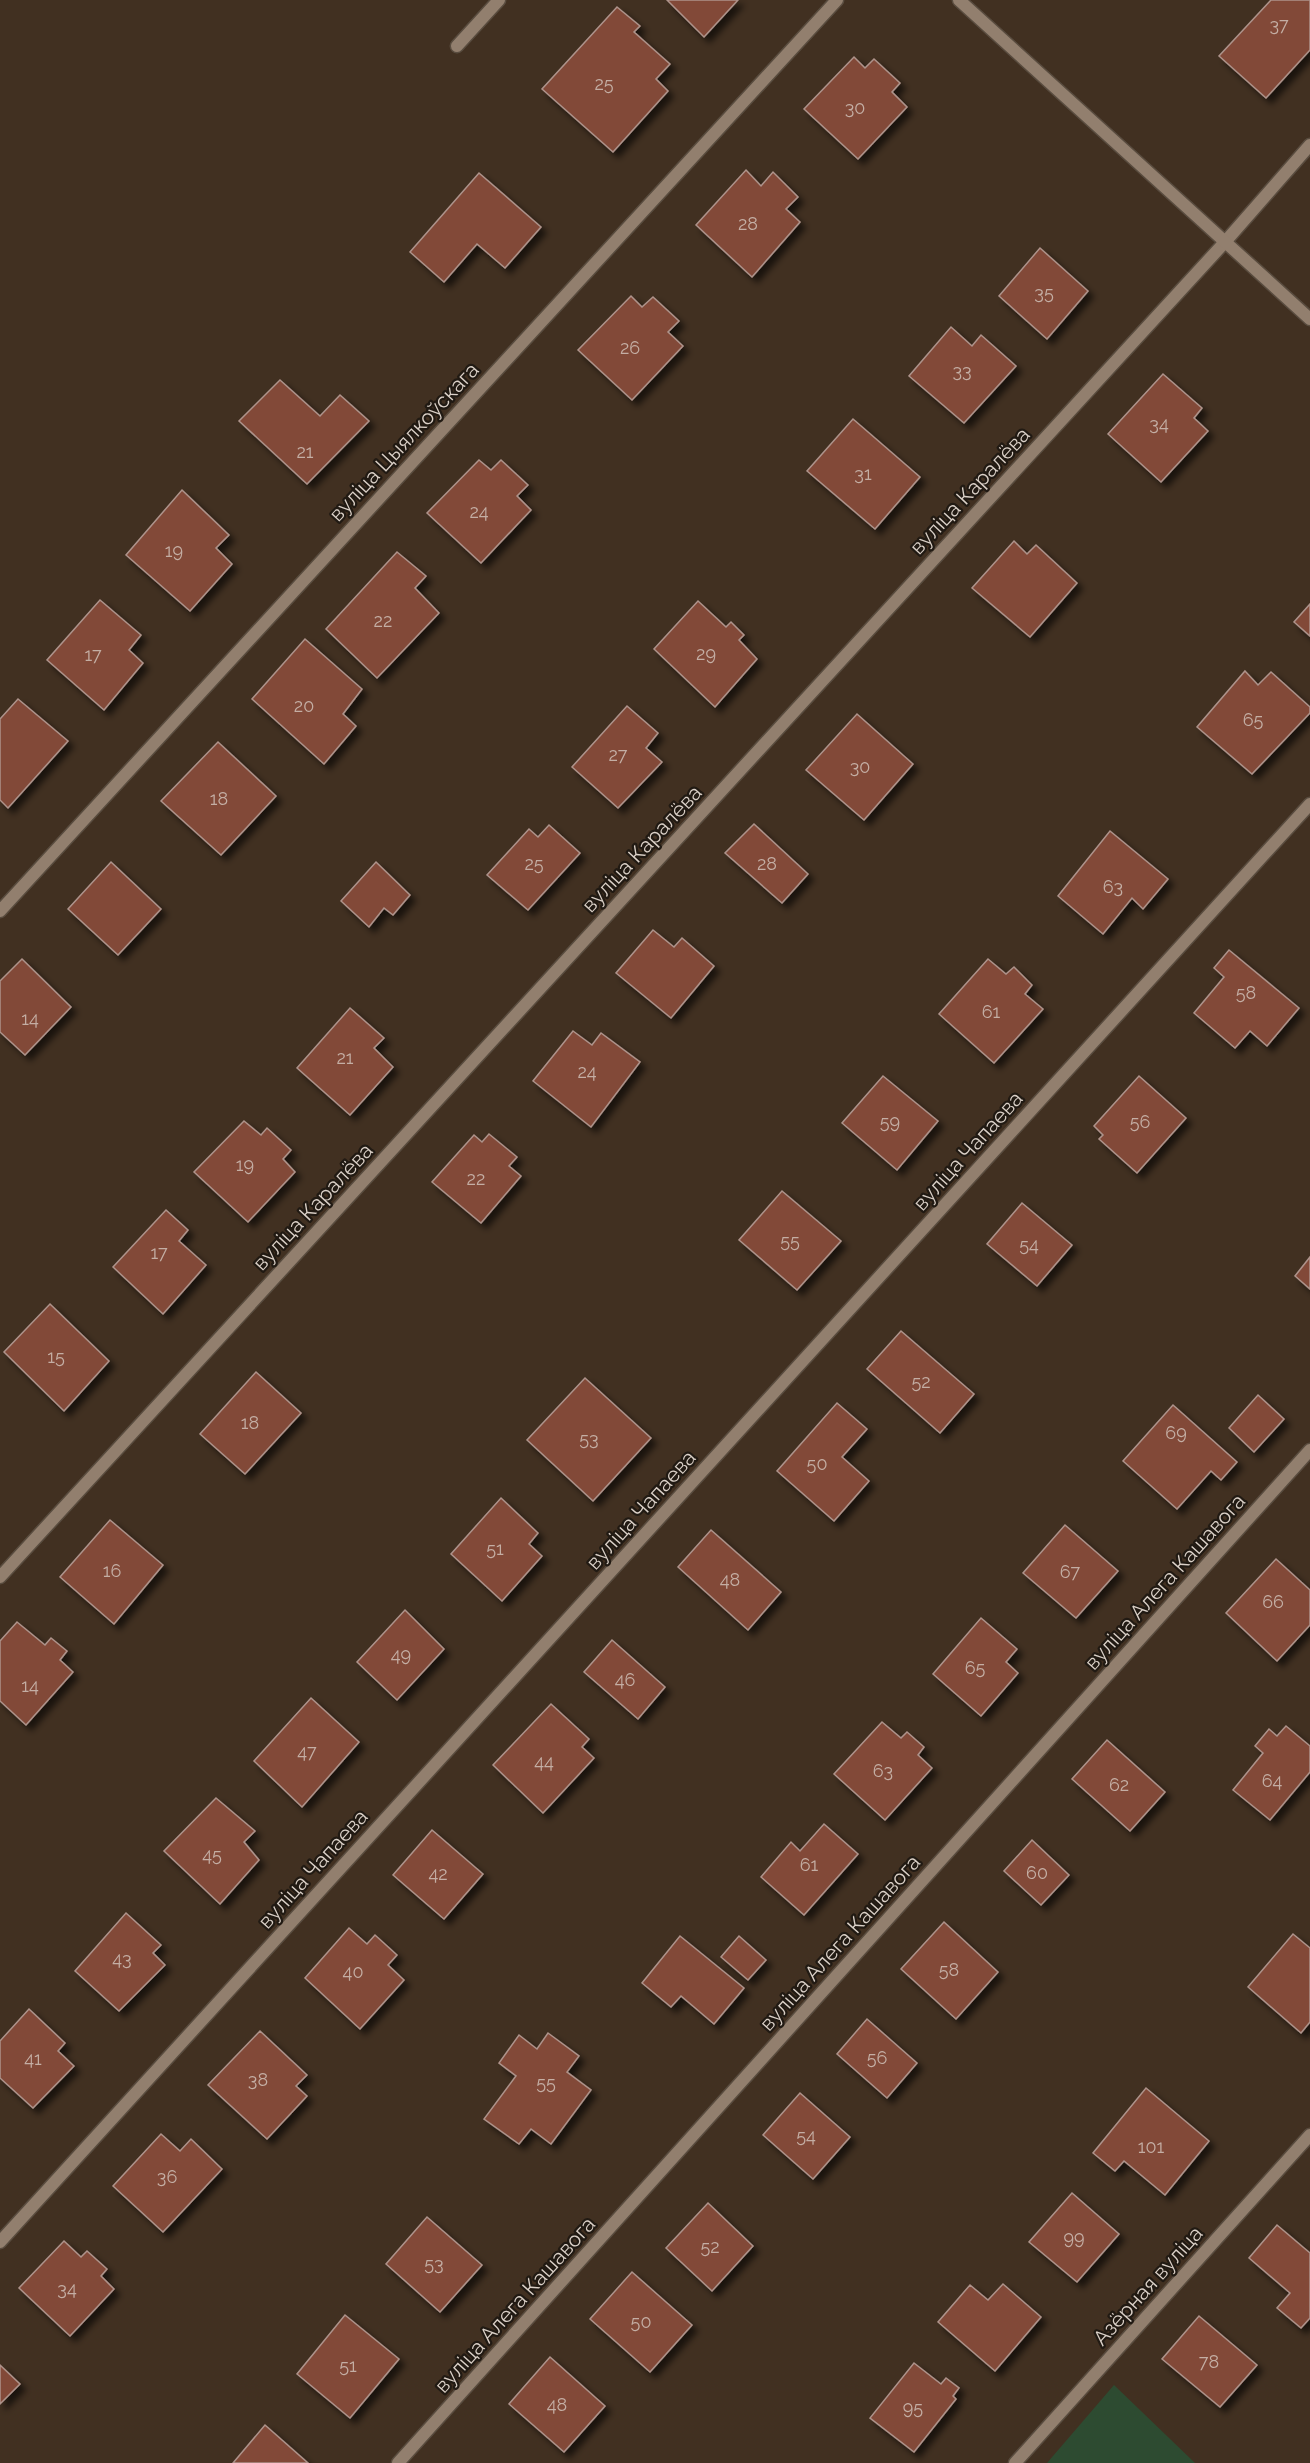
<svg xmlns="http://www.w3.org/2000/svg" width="1310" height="2463" viewBox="0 0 1310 2463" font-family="Raleway,sans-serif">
<defs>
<filter id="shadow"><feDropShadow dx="5.5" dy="5.5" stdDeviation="3" flood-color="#0009"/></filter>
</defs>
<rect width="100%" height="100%" fill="#413021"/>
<!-- green -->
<path fill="#2d4b31" d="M1114,2385l81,78h-148z"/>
<!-- building -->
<g fill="#824a39" stroke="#ae938b" stroke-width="1.5" filter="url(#shadow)">
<path d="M667,0h71l-34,37z"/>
<path d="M1271,0h39v50l-44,48 -47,-42z"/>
<path d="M617,7l23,19 -6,6 36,32 -14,15 12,12 -55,61 -71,-63z"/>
<path d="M854,57l11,11 9,-9 26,24 -8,9 15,15 -49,52 -54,-50z"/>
<path d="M746,170l15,16 12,-14 25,25 -12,12 14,13 -48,55 -56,-52z"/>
<path d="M479,173l62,54 -36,41 -28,-24 -33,38 -34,-30z"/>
<path d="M1040,248l48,43 -41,48 -48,-43z"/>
<path d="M631,296l11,11 11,-10 26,24 -11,11 15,14 -51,54 -54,-50z"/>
<path d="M951,327l21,19 9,-11 35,31 -52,57 -55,-47z"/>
<path d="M1163,374l39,34 -8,10 14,13 -47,51 -53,-48z"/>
<path d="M280,380l40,36 20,-21 29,26 -62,63 -68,-63z"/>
<path d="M853,419l67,58 -45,52 -68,-58z"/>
<path d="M479,460l12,10 10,-10 27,25 -11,11 14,14 -50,53 -54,-50z"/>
<path d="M182,490l47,45 -13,13 16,16 -42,47 -64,-56z"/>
<path d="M1014,541l13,13 9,-9 41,38 -47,54 -58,-49z"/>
<path d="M397,552l29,24 -11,12 24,25 -62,65 -51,-49z"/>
<path d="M100,600l41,35 -12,15 14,13 -39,47 -57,-50z"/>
<path d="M698,601l28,26 5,-5 13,13 -5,5 18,19 -42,48 -61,-58z"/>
<path d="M1310,604v32l-16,-14z"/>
<path d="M305,639l57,50 -19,25 13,12 -32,38 -72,-65z"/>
<path d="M1245,671l13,14 13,-13 39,35v6l-58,61 -55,-47z"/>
<path d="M18,699l50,42 -60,67 -8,-8v-81z"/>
<path d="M627,706l31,27 -12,15 16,14 -44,46 -46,-41z"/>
<path d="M857,714l56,50 -49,56 -58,-50z"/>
<path d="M218,742l58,54 -55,59 -60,-54z"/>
<path d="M754,824l54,50 -26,29 -57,-50z"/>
<path d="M549,825l31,28 -52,57 -41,-35 42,-46 9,8z"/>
<path d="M1110,831l58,48 -25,30 -11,-11 -29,36 -45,-38z"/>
<path d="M111,862l50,47 -43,46 -50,-46z"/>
<path d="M376,862l34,33 -17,20 -9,-7 -15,19 -28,-26z"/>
<path d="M653,930l21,17 8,-9 32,28 -43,52 -55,-45z"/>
<path d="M1229,950l70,58 -32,38 -17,-15 -15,17 -41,-35 30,-36 -10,-9z"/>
<path d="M22,959l49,48 -46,48 -25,-23v-51z"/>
<path d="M988,959l18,15 8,-7 18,18 -7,9 18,15 -49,54 -55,-49z"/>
<path d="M350,1008l34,30 -10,10 19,19 -43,48 -53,-47z"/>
<path d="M573,1031l19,14 9,-12 39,29 -49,65 -58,-46z"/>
<path d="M883,1076l55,45 -41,49 -55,-47z"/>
<path d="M1139,1076l47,42 -49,55 -38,-34 4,-4 -9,-9z"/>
<path d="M244,1121l17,14 6,-7 24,22 -8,9 12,13 -47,50 -54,-50z"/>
<path d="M489,1134l28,23 -8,9 12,10 -40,47 -49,-41 42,-47 8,7z"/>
<path d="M782,1191l59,50 -44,49 -58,-50z"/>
<path d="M1022,1203l50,42 -35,41 -50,-42z"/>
<path d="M166,1210l22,20 -9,11 27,24 -43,49 -50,-47z"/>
<path d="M1310,1257v32l-15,-13z"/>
<path d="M50,1304l59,57 -45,50 -60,-59z"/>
<path d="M901,1331l73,63 -34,39 -73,-64z"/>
<path d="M256,1372l45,41 -56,61 -45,-40z"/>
<path d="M585,1378l66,60 -58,63 -66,-61z"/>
<path d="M1258,1395l26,24 -30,33 -25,-24z"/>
<path d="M837,1403l30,26 -25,28 27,24 -35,40 -57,-50z"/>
<path d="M1173,1405l64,57 -16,18 -10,-9 -34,38 -54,-48z"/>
<path d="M501,1498l37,35 -9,11 13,12 -40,45 -51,-47z"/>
<path d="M110,1520l53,45 -49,59 -54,-47z"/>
<path d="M1065,1525l53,46 -42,47 -53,-45z"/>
<path d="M711,1530l70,62 -33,38 -70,-63z"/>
<path d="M1276,1559l34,31v35l-33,36 -51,-48z"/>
<path d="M405,1610l39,39 -47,51 -40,-38z"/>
<path d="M981,1618l36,31 -11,13 12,11 -37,43 -48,-42z"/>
<path d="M17,1622l28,23 6,-7 16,13 -7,9 13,12 -47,53 -26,-24v-60z"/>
<path d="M612,1640l53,47 -27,32 -54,-47z"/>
<path d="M311,1698l48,44 -57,65 -48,-46z"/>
<path d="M551,1704l38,35 -7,8 12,11 -51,55 -50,-48z"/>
<path d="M882,1722l19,16 6,-6 17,15 -6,8 14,13 -47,52 -51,-46z"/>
<path d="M1286,1726l24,20v26l-40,48 -37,-30 30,-37 -8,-7 14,-17 8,7z"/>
<path d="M1107,1740l58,52 -35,39 -58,-52z"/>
<path d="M216,1798l39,33 -11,11 15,18 -39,44 -56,-53z"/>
<path d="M824,1824l34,30 -54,61 -43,-38 30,-35 9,9z"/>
<path d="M432,1830l51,44 -39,45 -51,-44z"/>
<path d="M1032,1840l37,35 -28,30 -37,-34z"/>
<path d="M126,1913l35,32 -8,8 12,12 -46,46 -44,-40z"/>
<path d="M944,1922l54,50 -42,47 -55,-50z"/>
<path d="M349,1928l18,16 8,-9 22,20 -9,10 16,15 -44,49 -55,-51z"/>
<path d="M1293,1934l17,14v74l-9,11 -53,-46z"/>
<path d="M680,1936l64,52 -30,36 -33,-28 -10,11 -29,-24z"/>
<path d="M739,1936l27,24 -18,20 -27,-23z"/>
<path d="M29,2009l36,34 -7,8 16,15 -41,42 -33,-30v-37z"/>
<path d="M867,2019l50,44 -30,35 -50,-44z"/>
<path d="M260,2031l47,44 -11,11 11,10 -40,43 -59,-54z"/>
<path d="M548,2033l31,23 -12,16 24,18 -40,54 -20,-15 -12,15 -35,-25 32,-43 -17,-13 20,-28 18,14z"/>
<path d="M1146,2088l63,53 -44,54 -41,-34 -9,10 -22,-18z"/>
<path d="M800,2093l50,44 -37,42 -50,-44z"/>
<path d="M161,2134l19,17 11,-12 31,30 -59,63 -50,-46z"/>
<path d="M1072,2193l47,41 -42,48 -48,-40z"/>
<path d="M708,2203l45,43 -41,45 -46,-43z"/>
<path d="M427,2217l55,48 -42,47 -54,-48z"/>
<path d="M1277,2225l33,28v65l-9,10 -24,-20 13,-15 -41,-35z"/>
<path d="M64,2241l17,16 6,-6 20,18 -6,7 13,13 -44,47 -51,-48z"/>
<path d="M632,2272l60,53 -42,47 -60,-53z"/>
<path d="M1003,2284l38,33 -46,54 -57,-49 32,-37 18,15z"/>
<path d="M345,2315l54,44 -49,59 -53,-44z"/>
<path d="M1199,2316l58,49 -37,42 -58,-48z"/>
<path d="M550,2357l55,49 -41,46 -55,-48z"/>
<path d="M914,2363l27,21 5,-6 13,10 -6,8 3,3 -42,53 -44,-34z"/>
<path d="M0,2365l20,19 -20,20z"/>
<path d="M265,2425l43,38h-75z"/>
</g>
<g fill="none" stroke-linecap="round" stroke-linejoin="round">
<!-- minor casing -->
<g stroke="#594c3f" stroke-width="15">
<g id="minor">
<path d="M457,46l42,-46"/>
<path d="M0,911l837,-911"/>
<path d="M0,1577l1225,-1335 85,-97"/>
<path d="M0,2242l1310,-1438"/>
<path d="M398,2463l912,-1013"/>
<path d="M1015,2463l295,-328"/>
</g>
</g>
<!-- tertiary casing -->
<g stroke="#594c3f" stroke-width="15">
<path id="tertiary" d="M959,0l351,319"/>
</g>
<!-- minor -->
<use href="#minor" stroke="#927f6e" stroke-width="12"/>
<!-- tertiary -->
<use href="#tertiary" stroke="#927f6e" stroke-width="12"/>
</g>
<g text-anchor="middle" stroke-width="4.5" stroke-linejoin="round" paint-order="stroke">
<!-- number labels -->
<g font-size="18" fill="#c4aea4">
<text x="1279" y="31">37</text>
<text x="604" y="90">25</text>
<text x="855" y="114">30</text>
<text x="748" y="230">28</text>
<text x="1044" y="299">35</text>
<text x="630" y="354">26</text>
<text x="962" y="377">33</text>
<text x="1159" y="430">34</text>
<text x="305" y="458">21</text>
<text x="863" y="480">31</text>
<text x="479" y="518">24</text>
<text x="174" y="557">19</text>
<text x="383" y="627">22</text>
<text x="706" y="660">29</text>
<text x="93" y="661">17</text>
<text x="304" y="712">20</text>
<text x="1253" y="726">65</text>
<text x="618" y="761">27</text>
<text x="860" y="773">30</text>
<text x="219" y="805">18</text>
<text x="534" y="870">25</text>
<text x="767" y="870">28</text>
<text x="1113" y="893">63</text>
<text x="1246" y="999">58</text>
<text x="991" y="1018">61</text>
<text x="30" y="1025">14</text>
<text x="345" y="1064">21</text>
<text x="587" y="1078">24</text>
<text x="890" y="1128">59</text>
<text x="1140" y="1128">56</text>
<text x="245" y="1171">19</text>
<text x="476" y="1185">22</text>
<text x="790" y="1247">55</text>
<text x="1029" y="1251">54</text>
<text x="159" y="1259">17</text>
<text x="56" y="1363">15</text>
<text x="921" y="1388">52</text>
<text x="250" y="1429">18</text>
<text x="1176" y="1439">69</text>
<text x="589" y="1445">53</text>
<text x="817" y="1470">50</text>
<text x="495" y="1555">51</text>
<text x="112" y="1577">16</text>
<text x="1070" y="1578">67</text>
<text x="730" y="1586">48</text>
<text x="1273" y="1608">66</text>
<text x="401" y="1661">49</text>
<text x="975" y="1674">65</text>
<text x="625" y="1686">46</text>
<text x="30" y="1692">14</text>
<text x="307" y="1758">47</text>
<text x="544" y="1768">44</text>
<text x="883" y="1777">63</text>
<text x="1272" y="1787">64</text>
<text x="1119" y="1791">62</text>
<text x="212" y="1861">45</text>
<text x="809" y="1871">61</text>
<text x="1037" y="1879">60</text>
<text x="438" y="1880">42</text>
<text x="122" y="1965">43</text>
<text x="949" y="1976">58</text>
<text x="353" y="1978">40</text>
<text x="877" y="2064">56</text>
<text x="33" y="2065">41</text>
<text x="258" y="2086">38</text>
<text x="546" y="2089">55</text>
<text x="806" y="2142">54</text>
<text x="1151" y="2153">101</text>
<text x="167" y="2183">36</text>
<text x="1074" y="2244">99</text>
<text x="710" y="2253">52</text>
<text x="434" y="2270">53</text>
<text x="67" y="2295">34</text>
<text x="641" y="2328">50</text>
<text x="1209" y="2368">78</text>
<text x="348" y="2372">51</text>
<text x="557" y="2411">48</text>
<text x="913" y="2414">95</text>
</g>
<!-- street labels -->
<g font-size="21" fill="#dad0c7" stroke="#211a13">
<text transform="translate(404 442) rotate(-47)" y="7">вуліца Цыялкоўскага</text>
<text transform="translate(970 491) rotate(-47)" y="7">вуліца Каралёва</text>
<text transform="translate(642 849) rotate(-47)" y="7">вуліца Каралёва</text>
<text transform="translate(968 1151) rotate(-48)" y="7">вуліца Чапаева</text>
<text transform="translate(313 1207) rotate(-47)" y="7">вуліца Каралёва</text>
<text transform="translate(641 1510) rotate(-48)" y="7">вуліца Чапаева</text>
<text transform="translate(1165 1582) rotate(-48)" y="7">вуліца Алега Кашавога</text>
<text transform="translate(313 1869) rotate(-48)" y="7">вуліца Чапаева</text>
<text transform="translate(840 1943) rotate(-48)" y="7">вуліца Алега Кашавога</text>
<text transform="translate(1148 2286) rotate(-48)" y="7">Азёрная вуліца</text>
<text transform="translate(515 2305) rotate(-48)" y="7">вуліца Алега Кашавога</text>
</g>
</g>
</svg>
